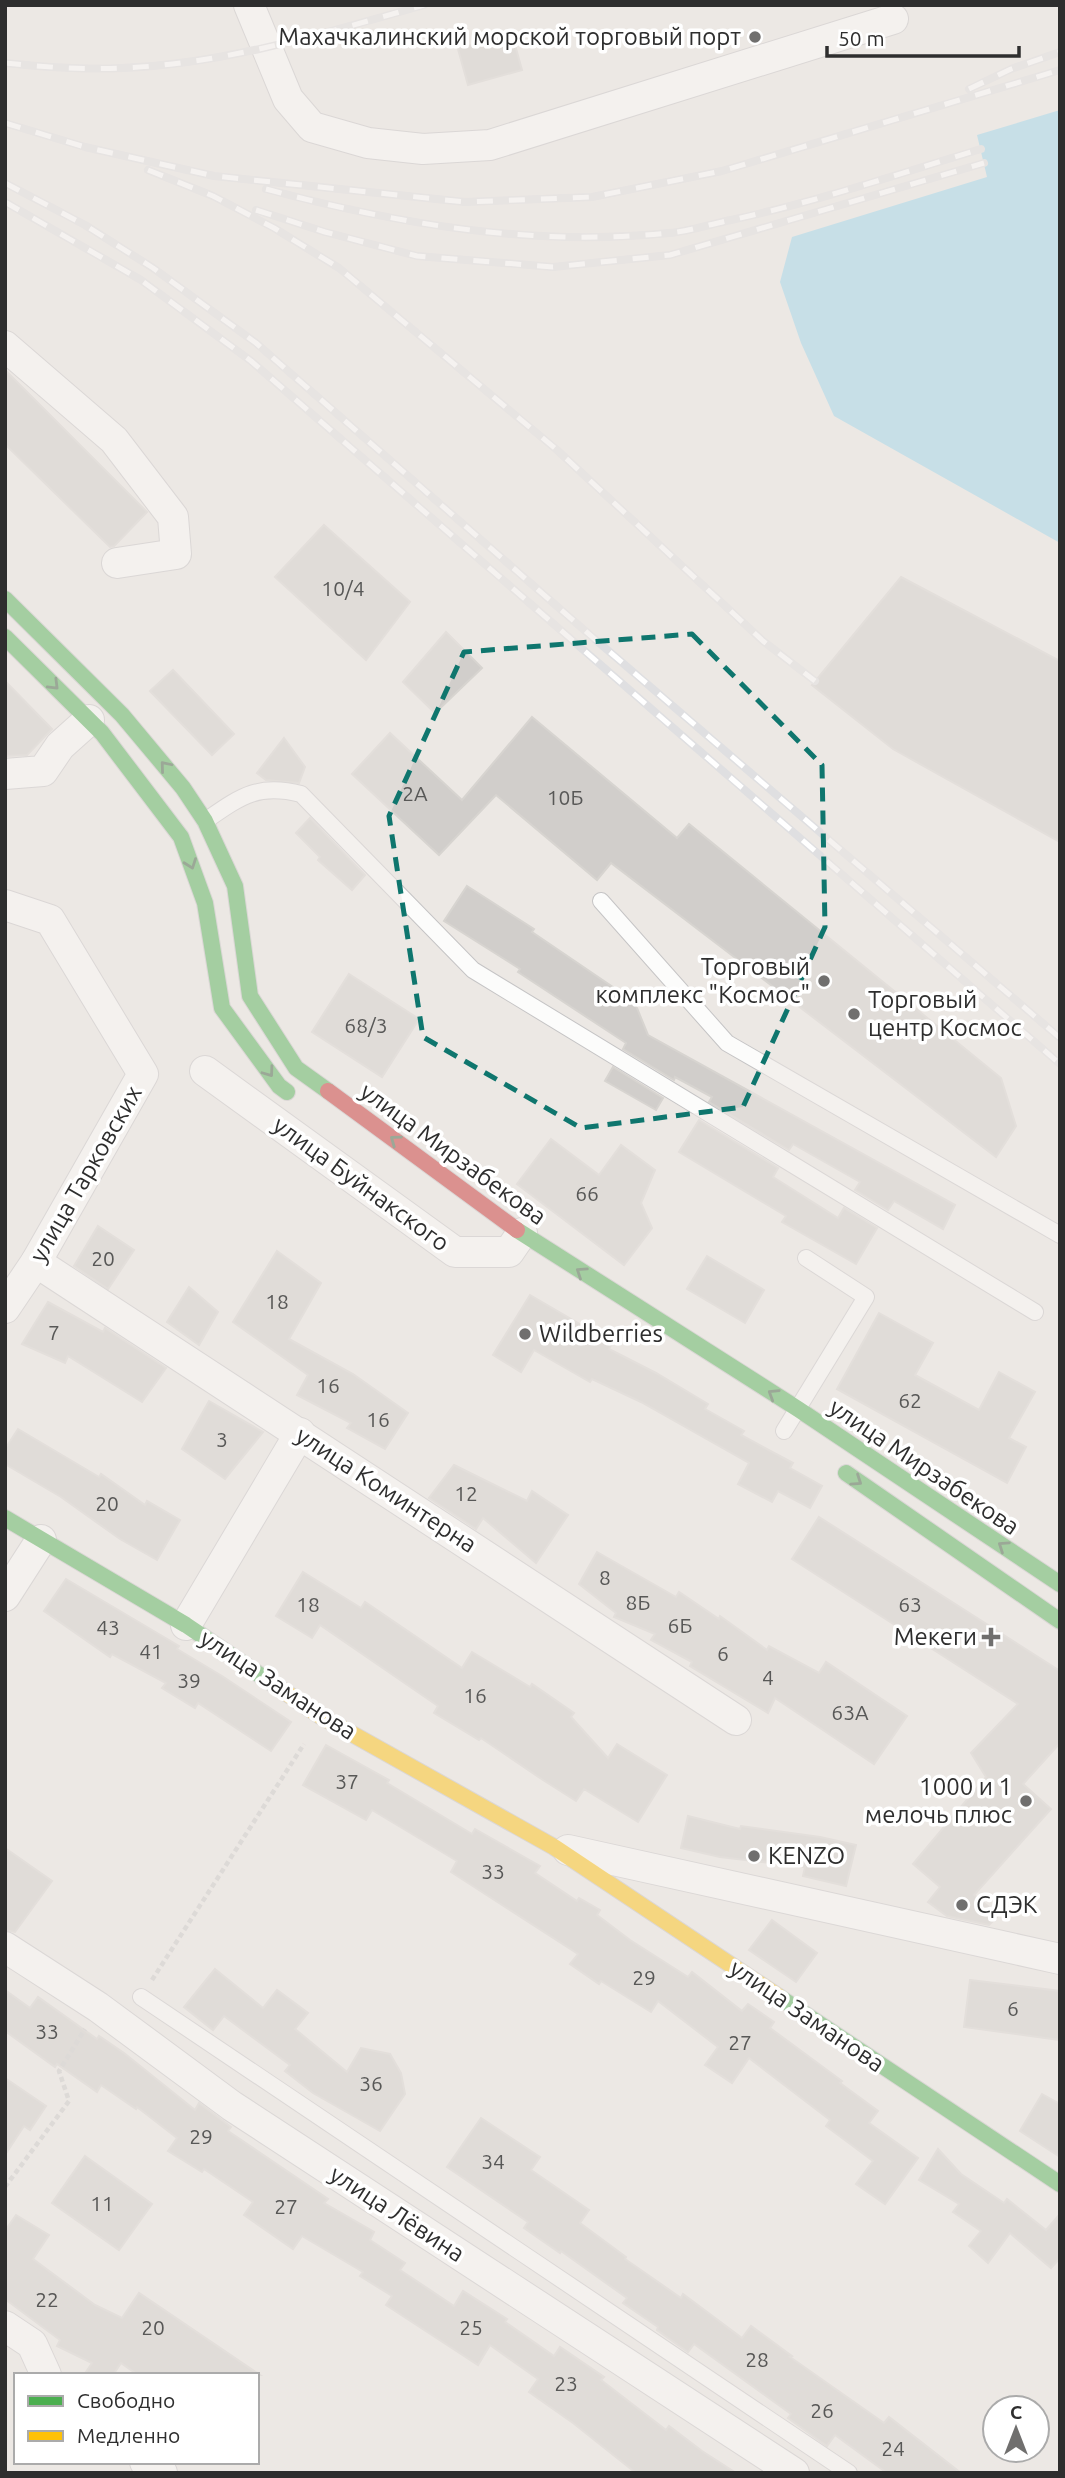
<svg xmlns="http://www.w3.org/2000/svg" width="1065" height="2478" viewBox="0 0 1065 2478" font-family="Ubuntu,sans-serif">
<rect width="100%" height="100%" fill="#ece8e4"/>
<!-- water -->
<path fill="#99d6ec" d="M1060,110v433l-226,-127 -33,-73 -21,-61 12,-45 195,-60 -10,-42z"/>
<!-- building -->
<g fill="#d1cecb" stroke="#d7d4d0" stroke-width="2">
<path d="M512,34l10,36 -54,15 -10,-36z"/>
<path d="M5,370l142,142 -33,34 -4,1 -105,-103z"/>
<path d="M324,525l86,77 -44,58 -91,-83z"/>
<path d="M901,577l159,84v181l-167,-93 -81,-64z"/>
<path d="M446,632l36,36 -47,45 -32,-31z"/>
<path d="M173,670l61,64 -22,21 -62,-64z"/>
<path d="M5,681l47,48 -25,26 -22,1z"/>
<path d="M532,717l145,121 12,-14 312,254 15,48 -20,31 -385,-294 -14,17 -101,-85 -57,60 -87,-81 38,-41 72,67z"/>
<path d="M284,738l21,29 -6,16 -33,-3 -9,-7z"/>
<path d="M310,818l55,57 -13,15 -34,-30 2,-3 -24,-24z"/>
<path d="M467,886l67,43 -2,3 97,66 8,10 11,27 307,170 -12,24 -49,-28 -6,9 -33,-20 5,-8 -67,-38 -4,6 -80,-48 3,-5 -37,-20 -1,3 -51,-31 3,-6 -108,-71 2,-3 -76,-48z"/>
<path d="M349,974l70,45 -37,58 -70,-45z"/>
<path d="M613,1067l50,31 -7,12 -51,-29z"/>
<path d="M699,1120l79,48 -5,9 65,41 6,-10 33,20 -21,36 -74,-42 4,-6 -107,-64z"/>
<path d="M551,1139l48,36 22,-30 34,25 -14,33 11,25 -28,37 -107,-81z"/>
<path d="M98,1226l36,24 -26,39 -34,-23z"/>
<path d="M277,1251l44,32 -32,56 64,35 55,39 -23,36 -38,-21 4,-5 -54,-28 11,-20 -75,-53z"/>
<path d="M707,1256l57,34 -19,33 -58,-34z"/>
<path d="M189,1287l29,25 -19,33 -32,-23z"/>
<path d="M530,1295l82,48 -3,6 47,24 52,31 -3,5 39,22 -3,4 52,28 -3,5 32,18 -12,22 -32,-17 -6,11 -34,-18 11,-21 -108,-61 -49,-23 -2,3 -56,-32 -13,22 -28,-17z"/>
<path d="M48,1302l55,30 2,-4 61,40 -24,34 -74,-46 -3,7 -43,-19z"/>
<path d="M879,1313l54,30 -18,32 64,35 20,-38 36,20 -26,46 17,9 -19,36 -170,-94z"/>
<path d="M209,1401l54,31 -38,47 -43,-30z"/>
<path d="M18,1429l81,48 2,-3 44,31 2,-4 33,19 -23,40 -37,-21 -59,-42 -56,-33v-15z"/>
<path d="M454,1465l73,36 5,-10 36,24 -32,48 -53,-45 -7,11 -47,-31z"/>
<path d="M819,1517l241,154v72l-37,41 28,25 -77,86 25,20 -10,10 -42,-9 -19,-14 12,-15 -27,-23 73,-87 -15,-24 47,-49 -226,-145z"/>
<path d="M597,1552l79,45 3,-5 40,27 1,-3 47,34 2,-4 50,27 7,-11 81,54 -33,48 -99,-66 -7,15 -78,-47 2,-4 -41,-22 4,-6 -41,-17 2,-4 -37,-29z"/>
<path d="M303,1572l58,36 4,-6 97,66 10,-16 58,35 2,-3 42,29 -3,4 37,41 9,-14 50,31 -29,47 -54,-33 -8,12 -33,-21 -62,-42 -2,2 -45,-27 4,-7 -118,-81 -8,13 -36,-22z"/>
<path d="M66,1579l108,64 5,3 -2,3 45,27 69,46 -20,29 -73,-48 -3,5 -33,-20 4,-5 -54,-29 -2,3 -66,-46z"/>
<path d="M326,1745l63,35 -2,3 85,51 3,-5 65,37 -5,7 42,28 2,-3 21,12 -3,5 33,25 58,37 4,-5 50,39 6,-7 26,18 -4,6 72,53 -2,2 38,28 -9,12 49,35 -33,46 -29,-20 17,-23 -47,-35 4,-6 -81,-62 -17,25 -27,-18 13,-18 -60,-46 -7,11 -50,-31 -2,3 -29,-20 8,-10 -127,-82 6,-11 -85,-51 -6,10 -63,-35z"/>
<path d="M688,1816l52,13 1,-3 79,11 36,8 -10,41 -43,-10 2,-9 -85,-10 -39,-9z"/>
<path d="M5,1848l47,33 -37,51 -10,-2z"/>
<path d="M772,1920l45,33 -21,29 -47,-32z"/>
<path d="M215,1969l48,39 14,-18 31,23 -13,16 52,43 14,-24 29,6 11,19 4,21 -25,37 -67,-38 -28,-22 5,-6 -66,-49 -11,14 -29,-23z"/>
<path d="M970,1980l90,11v49l-96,-13z"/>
<path d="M5,1990l25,18 8,-11 59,42 2,-3 25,17 71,57 4,-7 32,24 -3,4 100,68 -4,4 50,29 -4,8 35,23 -5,7 54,36 9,-15 44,28 -2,3 49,34 6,-9 44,30 -3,3 65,50 3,-4 33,25 34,22h-100l-63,-50 -44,-31 9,-13 -48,-34 -12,20 -92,-60 6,-9 -32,-20 3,-4 -61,-36 -9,13 -49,-34 9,-13 -49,-33 -2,3 -34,-21 9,-13 -40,-31 -1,2 -35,-24 -4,7 -40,-28 -2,3 -50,-36z"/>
<path d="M5,2078l41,28 -16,24 -6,-4 -19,29z"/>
<path d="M1042,2094l18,10v53l-40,-26z"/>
<path d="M481,2118l59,39 -9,13 58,40 -9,13 46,34 -1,2 56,39 2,-4 59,44 9,-12 41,30 -2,1 94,66 5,-6 72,56h-74l-52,-38 -8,11 -39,-28 3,-4 -97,-70 -6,8 -31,-22 1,-3 -35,-24 4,-5 -66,-47 -1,2 -36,-25 4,-6 -81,-55z"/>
<path d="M938,2149l23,25 43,29 3,-4 39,31 14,-16v44l-9,10 -41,-35 -22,30 -19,-17 12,-15 -28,-19 6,-8 -40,-24z"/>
<path d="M85,2156l67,48 -33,46 -67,-47z"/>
<path d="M16,2215l33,20 -16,24 62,46 27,13 17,-25 121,82h-122l-17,-12 -8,12h-29l8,-12 -35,-17 3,-6 -55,-41v-68z"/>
</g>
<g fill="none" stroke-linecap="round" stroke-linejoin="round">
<!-- lane casing -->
<g stroke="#c5c4c5" stroke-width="18">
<g id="lane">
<path d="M205,821c35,-24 52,-38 96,-27l172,176 562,342"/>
<path d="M601,901l126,142 333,192"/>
<path d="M784,1431l82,-134 -60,-39"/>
<path d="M141,1997l708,476"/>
</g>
</g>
<!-- street casing -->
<g stroke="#c5c4c5" stroke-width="32">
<g id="street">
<path d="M249,5l39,94 24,28 56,16 55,6 67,-4 403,-126"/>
<path d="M5,346l109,94 59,77 3,37 -59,9"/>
<path d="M5,774l38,-3 17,-25 29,-26"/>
<path d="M5,905l45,15 93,154 -107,188 -31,46"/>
<path d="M205,1071l250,181h54l13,-19"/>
<path d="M36,1262l700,458"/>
<path d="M5,1596l36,-56"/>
<path d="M186,1625l114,-192"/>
<path d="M568,1850l492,109"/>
<path d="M5,1947l93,60 134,99 562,367"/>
<path d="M5,2326l27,18 14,31"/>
<path d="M145,2462l17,11"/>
</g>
</g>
<!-- fast casing -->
<g stroke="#c5c4c5" stroke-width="18">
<g id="fast">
<path d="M5,599l117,116 61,73 22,33 30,65 15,110 46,72 32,23"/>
<path d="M5,637l97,96 79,104 24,66 17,105 57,78 8,6"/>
<path d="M517,1230l281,179 262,175"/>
<path d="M846,1473l214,148"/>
<path d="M5,1518l181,107 96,65"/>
<path d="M779,1997l281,187"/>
</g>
</g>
<!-- slow casing -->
<g stroke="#c5c4c5" stroke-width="18">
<path id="slow" d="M282,1690l40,27 232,130 225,150"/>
</g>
<!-- jam casing -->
<g stroke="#c5c4c5" stroke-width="18">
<path id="jam" d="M328,1091l189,139"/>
</g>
<!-- path -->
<g stroke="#c9c9c8" stroke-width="4.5" stroke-dasharray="5 3.5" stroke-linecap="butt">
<path d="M152,1980l152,-236"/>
<path d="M5,2187l64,-86 -10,-30 26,-42"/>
</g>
<!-- lane -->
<use href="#lane" stroke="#fcfcfb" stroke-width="16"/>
<!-- street -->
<use href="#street" stroke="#fcfcfb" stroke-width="30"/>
<!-- fast -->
<use href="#fast" stroke="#4caf50" stroke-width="16"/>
<!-- slow -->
<use href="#slow" stroke="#ffc107" stroke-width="16"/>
<!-- jam -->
<use href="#jam" stroke="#c62828" stroke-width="16"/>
<!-- rail casing -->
<g stroke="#dfdfe1" stroke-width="8">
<g id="rail">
<path d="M5,63c39,4 78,7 117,5 103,-4 203,-35 302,-63"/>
<path d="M969,89l42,-20 49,-17"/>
<path d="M5,123l80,24 129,29 251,26 127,-5 130,-26 338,-101"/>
<path d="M148,170l65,26 61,32 65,40 218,182 206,191 52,40"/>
<path d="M5,183l80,42 68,43 103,75 327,286 477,409"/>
<path d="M266,189c131,35 267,58 403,44 21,-2 42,-9 62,-13 85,-18 167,-46 250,-71"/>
<path d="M5,202l136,78 110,81 809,703"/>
<path d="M256,210l69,22 92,24 136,11 117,-12 314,-92"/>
</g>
</g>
<!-- rail -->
<use href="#rail" stroke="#fff" stroke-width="5" stroke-dasharray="16" stroke-linecap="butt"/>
</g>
<!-- one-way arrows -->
<defs><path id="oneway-chevron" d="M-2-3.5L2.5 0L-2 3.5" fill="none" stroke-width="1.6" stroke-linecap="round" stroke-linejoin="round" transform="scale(1.75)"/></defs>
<g stroke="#385b3a">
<use href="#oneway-chevron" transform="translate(54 685) rotate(45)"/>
<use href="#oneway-chevron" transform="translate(165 766) rotate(-130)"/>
<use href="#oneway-chevron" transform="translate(191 864) rotate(70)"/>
<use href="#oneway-chevron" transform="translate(269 1072) rotate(54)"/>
<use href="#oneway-chevron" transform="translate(395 1140) rotate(-144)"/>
<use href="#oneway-chevron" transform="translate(581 1272) rotate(-146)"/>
<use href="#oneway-chevron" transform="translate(773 1394) rotate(-148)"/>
<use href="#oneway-chevron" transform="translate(857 1481) rotate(34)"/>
<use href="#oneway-chevron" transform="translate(1003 1546) rotate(-146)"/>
</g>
<!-- marked area -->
<path d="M0 0H1065V2478H0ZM692,634l130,131 3,162 -82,180 -162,21 -158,-91 -34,-221 75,-164z" fill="#ece8e4" fill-opacity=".55" fill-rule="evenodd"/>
<path fill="none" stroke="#0f766e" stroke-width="5" stroke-dasharray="14 9" stroke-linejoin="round" d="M692,634l130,131 3,162 -82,180 -162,21 -158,-91 -34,-221 75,-164z"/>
<!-- markers -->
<g fill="#706f6e" stroke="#fff" stroke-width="2.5">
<circle cx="755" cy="37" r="7"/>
<circle cx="824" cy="981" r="7"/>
<circle cx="854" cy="1014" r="7"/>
<circle cx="525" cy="1334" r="7"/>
<path d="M987.5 1626.5h7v7h7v7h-7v7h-7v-7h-7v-7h7z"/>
<circle cx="1026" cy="1801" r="7"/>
<circle cx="754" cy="1856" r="7"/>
<circle cx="962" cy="1905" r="7"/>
</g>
<g text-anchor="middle" stroke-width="7" stroke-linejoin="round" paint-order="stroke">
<!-- number labels -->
<g font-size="21" fill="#585857">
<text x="343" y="596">10/4</text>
<text x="415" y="801">2А</text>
<text x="565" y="805">10Б</text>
<text x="366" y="1033">68/3</text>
<text x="587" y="1201">66</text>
<text x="103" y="1266">20</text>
<text x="277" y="1309">18</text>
<text x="54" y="1340">7</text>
<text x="328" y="1393">16</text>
<text x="910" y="1408">62</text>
<text x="378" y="1427">16</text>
<text x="222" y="1447">3</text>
<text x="466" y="1501">12</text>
<text x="107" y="1511">20</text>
<text x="605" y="1585">8</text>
<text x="638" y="1610">8Б</text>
<text x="308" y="1612">18</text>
<text x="910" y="1612">63</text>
<text x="680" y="1633">6Б</text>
<text x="108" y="1635">43</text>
<text x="151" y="1659">41</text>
<text x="723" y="1661">6</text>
<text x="768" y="1685">4</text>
<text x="189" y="1688">39</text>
<text x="475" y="1703">16</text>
<text x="850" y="1720">63А</text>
<text x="347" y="1789">37</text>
<text x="493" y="1879">33</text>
<text x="644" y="1985">29</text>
<text x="1013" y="2016">6</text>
<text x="47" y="2039">33</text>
<text x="740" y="2050">27</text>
<text x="371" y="2091">36</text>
<text x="201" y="2144">29</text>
<text x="493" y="2169">34</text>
<text x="102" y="2211">11</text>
<text x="286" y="2214">27</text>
<text x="47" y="2307">22</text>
<text x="153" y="2335">20</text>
<text x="471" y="2335">25</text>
<text x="757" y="2367">28</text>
<text x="566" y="2391">23</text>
<text x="822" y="2418">26</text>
<text x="893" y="2456">24</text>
</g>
<!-- poi labels -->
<g font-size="24" fill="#2e2e2e" stroke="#fff" text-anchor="end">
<text x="741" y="45">Махачкалинский морской торговый порт</text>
<text x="810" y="975">Торговый<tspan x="810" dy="28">комплекс "Космос"</tspan></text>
<text x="868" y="1008" text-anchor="start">Торговый<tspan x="868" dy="28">центр Космос</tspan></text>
<text x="539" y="1342" text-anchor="start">Wildberries</text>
<text x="977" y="1645">Мекеги</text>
<text x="1012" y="1795">1000 и 1<tspan x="1012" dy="28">мелочь плюс</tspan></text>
<text x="768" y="1864" text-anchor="start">KENZO</text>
<text x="976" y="1913" text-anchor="start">СДЭК</text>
</g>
<!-- street labels -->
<g font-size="24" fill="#2e2e2e" stroke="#fff">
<text transform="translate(453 1154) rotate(36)" y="8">улица Мирзабекова</text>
<text transform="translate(86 1174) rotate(-60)" y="8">улица Тарковских</text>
<text transform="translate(361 1184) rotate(36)" y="8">улица Буйнакского</text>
<text transform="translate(924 1467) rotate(34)" y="8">улица Мирзабекова</text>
<text transform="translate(386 1490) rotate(33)" y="8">улица Коминтерна</text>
<text transform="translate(278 1685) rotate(33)" y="8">улица Заманова</text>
<text transform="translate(807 2016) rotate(34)" y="8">улица Заманова</text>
<text transform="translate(397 2214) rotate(33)" y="8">улица Лёвина</text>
</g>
</g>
<!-- border -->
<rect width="1065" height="2478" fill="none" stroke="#2e2e2e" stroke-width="14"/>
<!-- legend -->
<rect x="14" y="2373" width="245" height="91" fill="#ffffff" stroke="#ababab" stroke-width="2"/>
<rect x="28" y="2396" width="35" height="10" fill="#4caf50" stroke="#ababab" stroke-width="2"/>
<text x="77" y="2408" font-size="21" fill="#2e2e2e">Свободно</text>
<rect x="28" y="2431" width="35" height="10" fill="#ffc107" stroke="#ababab" stroke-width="2"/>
<text x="77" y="2443" font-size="21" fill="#2e2e2e">Медленно</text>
<!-- north arrow -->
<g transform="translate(1016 2429)"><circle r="33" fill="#ffffff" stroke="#ababab" stroke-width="2"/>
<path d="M0-5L12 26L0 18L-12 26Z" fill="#706f6e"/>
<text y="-10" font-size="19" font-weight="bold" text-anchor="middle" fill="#2e2e2e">С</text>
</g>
<!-- scale -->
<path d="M827 46v10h192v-10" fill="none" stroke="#2e2e2e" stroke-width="3.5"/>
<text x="838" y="46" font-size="21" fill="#2e2e2e" stroke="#ffffff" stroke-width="5" paint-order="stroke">50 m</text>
</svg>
